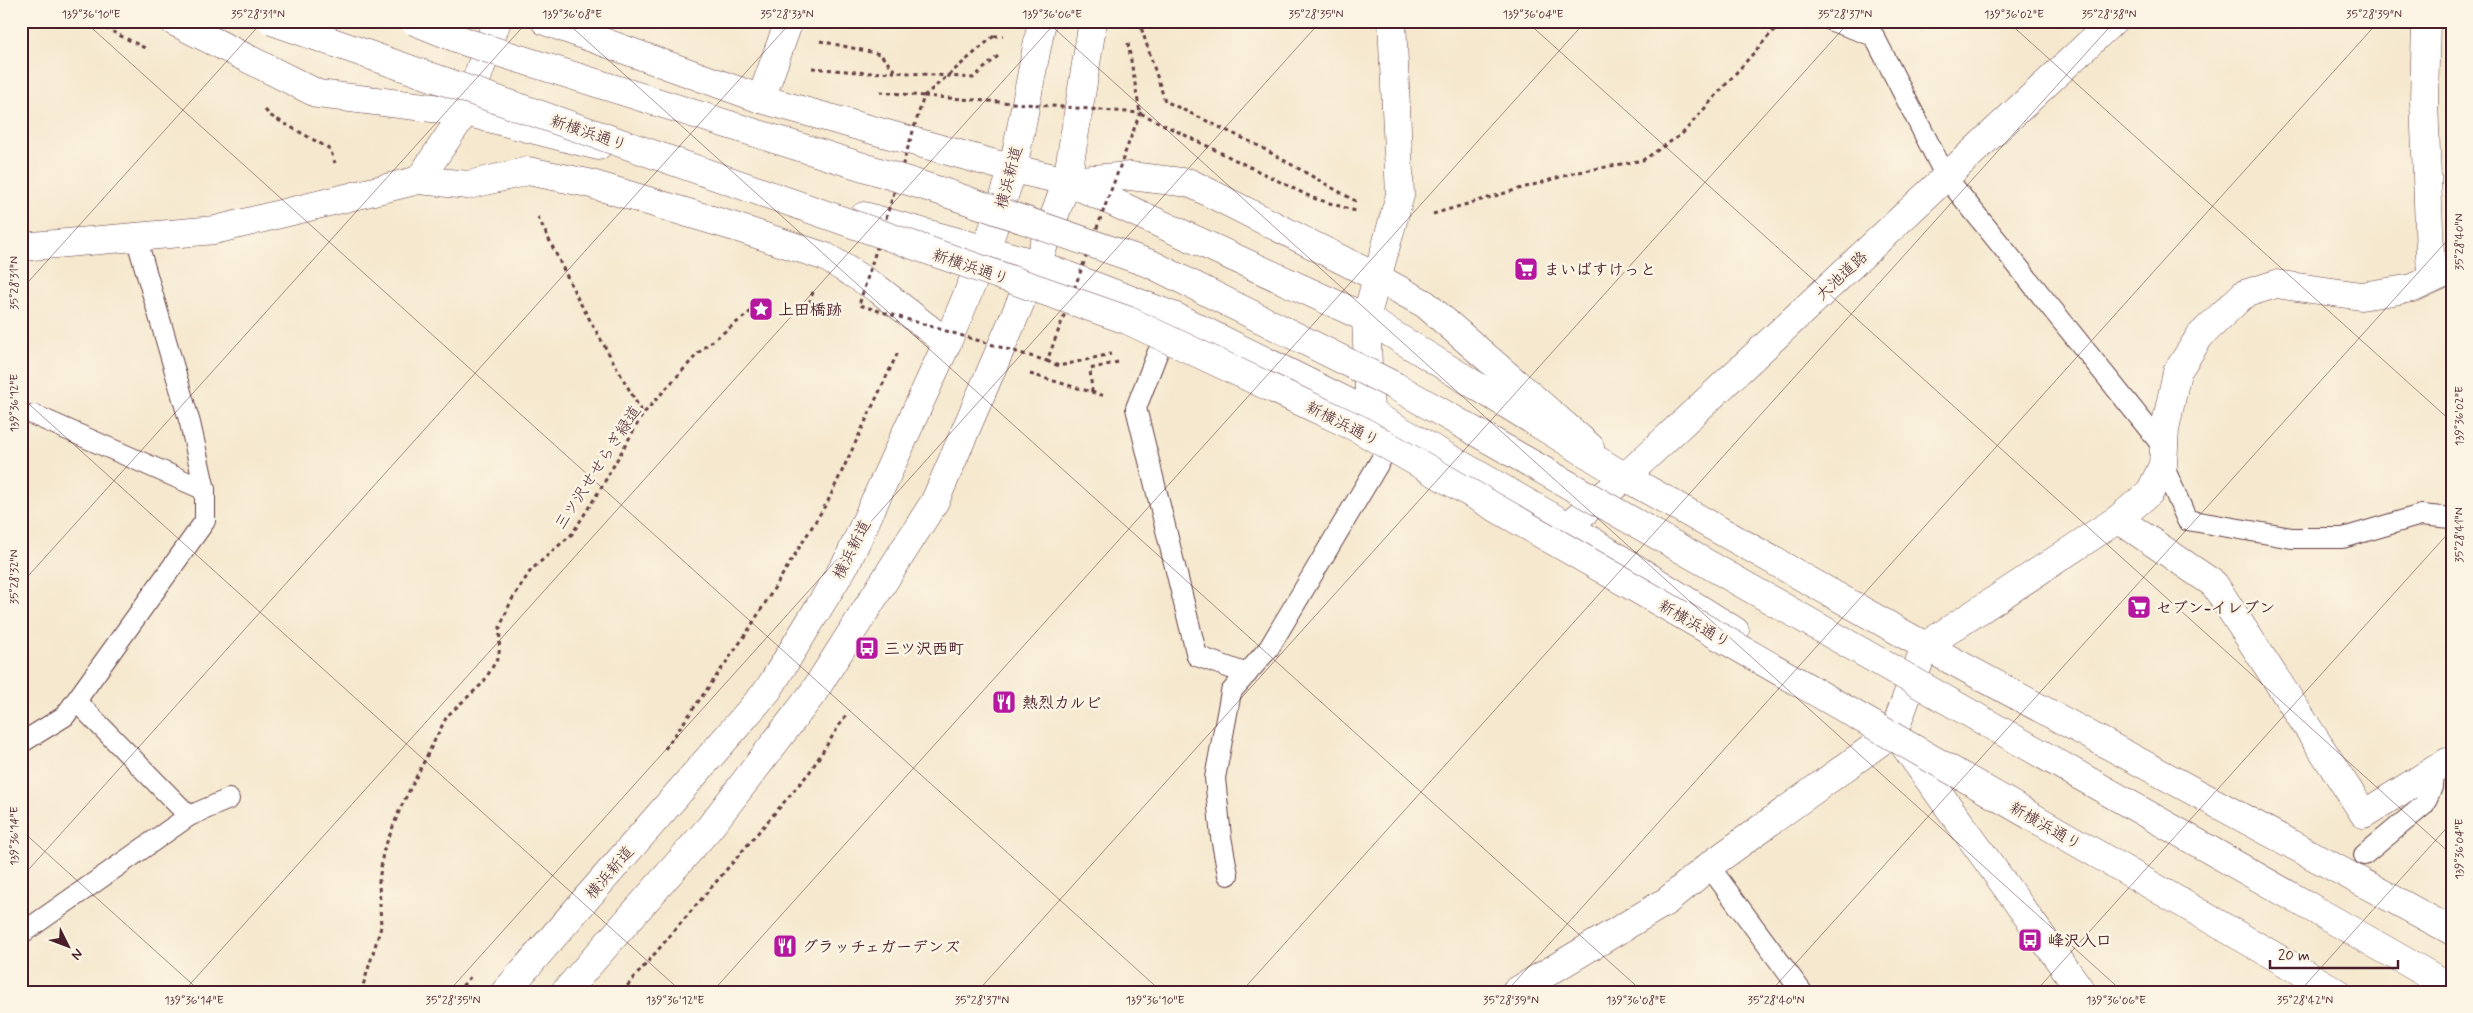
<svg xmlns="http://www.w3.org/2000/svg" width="2473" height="1013" viewBox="0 0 2473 1013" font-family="Mynerve,'Klee One',sans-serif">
<rect width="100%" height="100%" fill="#fcf5e5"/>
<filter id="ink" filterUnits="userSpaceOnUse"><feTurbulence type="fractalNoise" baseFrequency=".02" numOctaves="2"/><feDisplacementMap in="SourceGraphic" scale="10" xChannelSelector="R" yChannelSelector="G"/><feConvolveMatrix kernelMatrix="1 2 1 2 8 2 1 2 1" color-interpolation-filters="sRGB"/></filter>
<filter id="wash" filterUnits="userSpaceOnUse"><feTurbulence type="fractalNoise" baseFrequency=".0096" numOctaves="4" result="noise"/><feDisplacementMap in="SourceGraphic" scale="20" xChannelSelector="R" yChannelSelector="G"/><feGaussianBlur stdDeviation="1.12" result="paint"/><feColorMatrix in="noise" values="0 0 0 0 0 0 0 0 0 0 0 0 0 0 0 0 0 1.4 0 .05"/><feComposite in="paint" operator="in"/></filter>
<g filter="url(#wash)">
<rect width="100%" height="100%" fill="#f5e8ce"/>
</g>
<g filter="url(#ink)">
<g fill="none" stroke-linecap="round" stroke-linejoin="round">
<!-- service casing -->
<g stroke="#643d43" stroke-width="22">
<g id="service">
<path d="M1832,21l42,15 72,141 218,271"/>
<path d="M1172,326l-15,28 -21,54 61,248 50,18"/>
<path d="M34,415l171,75"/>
<path d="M2163,465l24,55 105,18h51l78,-23 31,3"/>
<path d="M76,701l113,115"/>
<path d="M21,743l44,-27 140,-195v-31l-15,-67 -54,-186"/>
<path d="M2364,855l60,-50 8,-18 1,-16"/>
<path d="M1709,866l93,126"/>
<path d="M1228,875l-7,-38 -6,-59 16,-86 38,-44 126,-212"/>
<path d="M21,934l168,-118 40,-17"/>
</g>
</g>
<!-- minor casing -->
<g stroke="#643d43" stroke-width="29">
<g id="minor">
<path d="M2426,21l-2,80 7,178"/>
<path d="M761,99l28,-78"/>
<path d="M419,180l49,5 60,-14 60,12 147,44 91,30 52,32 69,54"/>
<path d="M1067,181l63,-5 60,7 186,94 49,27 165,143"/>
<path d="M1370,413l-4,-95 34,-123 -8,-174"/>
<path d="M2118,519l96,65 150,230 83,-52"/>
<path d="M1515,992l152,-91 42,-35 185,-134 31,-86 193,-127 32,-27 13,-27 2,-36 12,-57 23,-36 44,-42 32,-10 85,12 52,-8 39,-18"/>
</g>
</g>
<!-- tertiary casing -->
<g stroke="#643d43" stroke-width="29">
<g id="tertiary">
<path d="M21,247l194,-17 204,-50 46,-68 32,-91"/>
<path d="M1568,526l57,-49 488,-456"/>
</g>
</g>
<!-- primary casing -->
<g stroke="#643d43" stroke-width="29">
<g id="primary">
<path d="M173,21l145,73 147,18 133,34"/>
<path d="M545,21l216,78 252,70 54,12 299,137 259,159 300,169 527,285"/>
<path d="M864,216l173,48 139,53 194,96 198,113 167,105"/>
<path d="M1898,737l184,255"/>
<path d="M2319,912l133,76"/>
<path d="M2288,964l49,28"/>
</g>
</g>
<!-- trunk casing -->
<g stroke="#643d43" stroke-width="29">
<g id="trunk">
<path d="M505,992l263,-302 80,-130 99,-217 39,-93 27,-81 29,-148"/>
<path d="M565,992l145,-165 103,-134 122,-192 102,-237 30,-83 26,-160"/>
</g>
</g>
<!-- path -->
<g stroke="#643d43" stroke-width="3" stroke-dasharray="4 4" stroke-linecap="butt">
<path d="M91,21l56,28"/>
<path d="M1139,21l26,80 92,44 102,58"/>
<path d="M994,36h9"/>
<path d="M820,41l60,13 16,18 77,6 25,-22"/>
<path d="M1128,43l12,70 173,85 46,14"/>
<path d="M812,68l56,5 27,-1"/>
<path d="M880,92l44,4"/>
<path d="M265,110l6,6 59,33 5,14"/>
<path d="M1433,214l141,-41 69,-13 39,-26 100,-113"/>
<path d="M538,217l40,82 65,115"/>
<path d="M813,292l-3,9 30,10"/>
<path d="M1047,361l12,5 52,-12"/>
<path d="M1030,374l75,22"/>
<path d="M1092,392l-2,-23 28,-7"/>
<path d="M665,749l81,-115 82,-133 70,-149"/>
<path d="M361,992l20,-65 -2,-45 4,-30 17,-43 47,-93 36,-33 16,-27 1,-29 11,-26 20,-31 41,-36 29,-46 42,-74 59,-65 60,-46"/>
<path d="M457,992l14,-16"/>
<path d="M622,992l187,-219 37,-58"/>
</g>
<!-- service -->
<use href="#service" stroke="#fff" stroke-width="20"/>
<!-- minor -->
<use href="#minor" stroke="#fff" stroke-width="28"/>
<!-- tertiary -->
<use href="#tertiary" stroke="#fff" stroke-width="28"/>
<!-- primary -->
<use href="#primary" stroke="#fff" stroke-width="28"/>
<!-- trunk -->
<use href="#trunk" stroke="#fff" stroke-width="28"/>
<!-- primary-bridge casing -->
<g stroke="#643d43" stroke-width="29" stroke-linecap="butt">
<g id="primary-bridge">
<path d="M272,21l855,299 232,109 929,535"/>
<path d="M414,21l55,22 474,149 208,72 244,122 924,526"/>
</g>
</g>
<!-- path-bridge -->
<g stroke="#643d43" stroke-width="3" stroke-dasharray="4 4" stroke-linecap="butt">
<path d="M924,96l216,17 -93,248 -188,-56z"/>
<path d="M924,96l70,-60"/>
</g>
<!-- primary-bridge -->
<use href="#primary-bridge" stroke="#fff" stroke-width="28"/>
</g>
</g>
<!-- ticks -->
<path fill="none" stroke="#4a1f2b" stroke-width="1" stroke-opacity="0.45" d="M84,21l1078,971M565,21l1078,971M1046,21l1077,971M1526,21l926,834M2007,21l445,401M21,290l242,-269M21,397l661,595M21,584l507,-563M21,830l180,162M21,878l771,-857M183,992l874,-971M448,992l873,-971M712,992l874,-971M977,992l873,-971M1241,992l874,-971M1506,992l873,-971M1770,992l682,-757M2035,992l417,-463M2299,992l153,-170"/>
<!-- icons -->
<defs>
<g id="supermarket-square" transform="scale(1.25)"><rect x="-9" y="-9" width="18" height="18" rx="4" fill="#b5179e" stroke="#fcf5e5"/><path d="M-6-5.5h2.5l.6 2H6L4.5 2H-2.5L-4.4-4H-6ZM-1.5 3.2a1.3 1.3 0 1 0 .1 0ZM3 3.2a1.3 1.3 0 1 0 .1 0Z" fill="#fff"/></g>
<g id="sight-square" transform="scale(1.25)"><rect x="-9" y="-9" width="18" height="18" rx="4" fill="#b5179e" stroke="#fcf5e5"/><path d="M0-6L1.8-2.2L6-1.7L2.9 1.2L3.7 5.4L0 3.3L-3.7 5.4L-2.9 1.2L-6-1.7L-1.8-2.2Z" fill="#fff"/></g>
<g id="bus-square" transform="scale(1.25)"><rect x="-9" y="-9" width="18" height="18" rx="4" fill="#b5179e" stroke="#fcf5e5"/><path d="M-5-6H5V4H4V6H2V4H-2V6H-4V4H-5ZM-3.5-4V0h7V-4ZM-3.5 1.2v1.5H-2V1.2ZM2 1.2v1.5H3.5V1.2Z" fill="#fff"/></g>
<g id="restaurant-square" transform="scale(1.25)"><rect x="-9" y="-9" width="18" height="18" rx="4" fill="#b5179e" stroke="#fcf5e5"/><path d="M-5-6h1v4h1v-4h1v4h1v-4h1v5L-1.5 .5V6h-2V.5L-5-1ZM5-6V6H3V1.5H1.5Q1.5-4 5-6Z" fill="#fff"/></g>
</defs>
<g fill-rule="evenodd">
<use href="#supermarket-square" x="1526" y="269"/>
<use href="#sight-square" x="761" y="309"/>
<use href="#supermarket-square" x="2139" y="607"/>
<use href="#bus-square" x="867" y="648"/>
<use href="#restaurant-square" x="1004" y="702"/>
<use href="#bus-square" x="2030" y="940"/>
<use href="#restaurant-square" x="785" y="946"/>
</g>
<g text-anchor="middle" stroke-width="5" stroke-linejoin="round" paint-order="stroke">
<!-- street labels -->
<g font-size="16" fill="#4a1f2b" stroke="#fcf5e5">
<text transform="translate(589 132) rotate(19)" y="6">新横浜通り</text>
<text transform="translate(1008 177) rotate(-75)" y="6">横浜新道</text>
<text transform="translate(971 266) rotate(19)" y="6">新横浜通り</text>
<text transform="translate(1841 275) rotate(-43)" y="6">大池道路</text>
<text transform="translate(1343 423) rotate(27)" y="6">新横浜通り</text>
<text transform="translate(597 467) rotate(-57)" y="6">三ツ沢せせらぎ緑道</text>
<text transform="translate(851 549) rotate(-63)" y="6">横浜新道</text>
<text transform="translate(1695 623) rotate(30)" y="6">新横浜通り</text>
<text transform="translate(2046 825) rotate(30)" y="6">新横浜通り</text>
<text transform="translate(609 872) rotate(-49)" y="6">横浜新道</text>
</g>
<!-- poi labels -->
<g font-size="16" font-weight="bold" fill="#4a1f2b" stroke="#fcf5e5" text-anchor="start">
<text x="1544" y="275">まいばすけっと</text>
<text x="778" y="315">上田橋跡</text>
<text x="2156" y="613">セブン-イレブン</text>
<text x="884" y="654">三ツ沢西町</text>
<text x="1022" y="708">熱烈カルビ</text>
<text x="2048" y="946">峰沢入口</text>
<text x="802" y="952">グラッチェガーデンズ</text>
</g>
</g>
<!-- margin -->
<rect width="2473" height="1013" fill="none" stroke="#fcf5e5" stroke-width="55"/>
<!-- north arrow -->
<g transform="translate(68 946) rotate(132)" stroke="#fcf5e5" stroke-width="4" paint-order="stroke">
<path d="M0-4L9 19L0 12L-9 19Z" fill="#4a1f2b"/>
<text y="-8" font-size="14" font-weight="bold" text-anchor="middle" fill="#4a1f2b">N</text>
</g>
<!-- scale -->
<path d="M2270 960v8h128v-8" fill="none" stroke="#4a1f2b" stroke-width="2.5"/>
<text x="2278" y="960" font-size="15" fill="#4a1f2b" stroke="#fcf5e5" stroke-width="4" paint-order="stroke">20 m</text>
<rect x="28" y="28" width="2418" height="958" fill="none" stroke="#4a1f2b" stroke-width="2"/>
<g font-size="12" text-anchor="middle" fill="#4a1f2b">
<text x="91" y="18">139°36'10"E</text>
<text x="258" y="18">35°28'31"N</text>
<text x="572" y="18">139°36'08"E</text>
<text x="787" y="18">35°28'33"N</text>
<text x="1052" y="18">139°36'06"E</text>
<text x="1316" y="18">35°28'35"N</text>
<text x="1533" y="18">139°36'04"E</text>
<text x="1845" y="18">35°28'37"N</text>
<text x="2014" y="18">139°36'02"E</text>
<text x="2109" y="18">35°28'38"N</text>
<text x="2374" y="18">35°28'39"N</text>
<text transform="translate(2459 242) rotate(-90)" y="4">35°28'40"N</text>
<text transform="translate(14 283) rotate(-90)" y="4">35°28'31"N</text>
<text transform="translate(14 403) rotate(-90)" y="4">139°36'12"E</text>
<text transform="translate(2459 416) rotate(-90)" y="4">139°36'02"E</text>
<text transform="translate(2459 535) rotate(-90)" y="4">35°28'41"N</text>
<text transform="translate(14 577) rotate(-90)" y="4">35°28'32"N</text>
<text transform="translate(14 836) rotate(-90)" y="4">139°36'14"E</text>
<text transform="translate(2459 849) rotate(-90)" y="4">139°36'04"E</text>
<text x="194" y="1004">139°36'14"E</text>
<text x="453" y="1004">35°28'35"N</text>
<text x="675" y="1004">139°36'12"E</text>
<text x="982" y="1004">35°28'37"N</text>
<text x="1155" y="1004">139°36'10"E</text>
<text x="1511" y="1004">35°28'39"N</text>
<text x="1636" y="1004">139°36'08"E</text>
<text x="1776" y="1004">35°28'40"N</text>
<text x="2116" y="1004">139°36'06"E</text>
<text x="2305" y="1004">35°28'42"N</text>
</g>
</svg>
